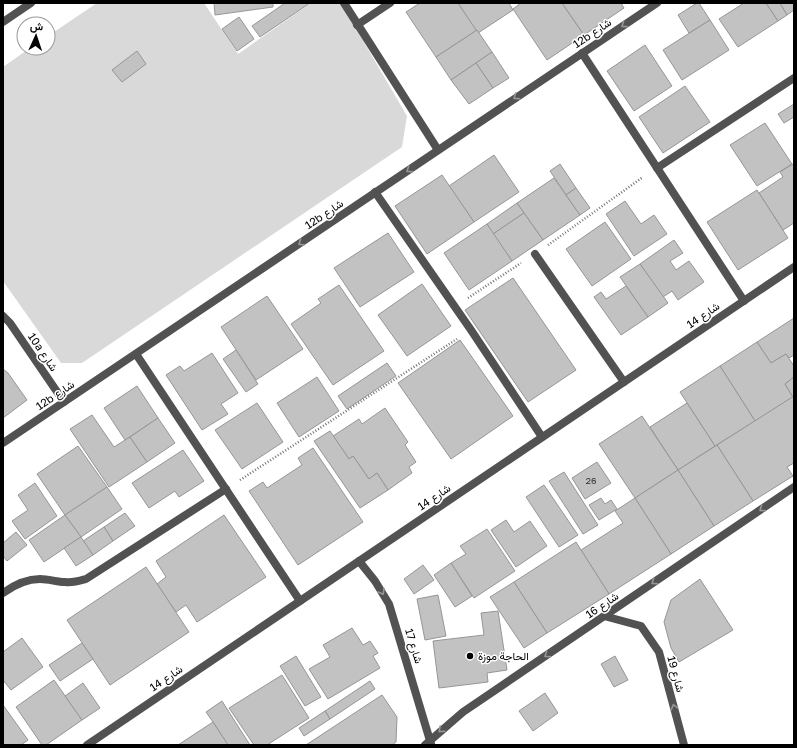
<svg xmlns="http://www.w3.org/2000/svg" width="797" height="748" viewBox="0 0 797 748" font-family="'Golos Text',Vazirmatn,sans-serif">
<rect width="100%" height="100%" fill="#fff"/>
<!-- green -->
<path fill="#d9d9d9" d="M97,3h107l34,51 73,-51h30l66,113 -5,31 -320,216h-21l-58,-82v-214l27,-19h18v-12z"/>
<!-- building -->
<g fill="#c2c2c2" stroke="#969696">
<path d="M214,3h59v4l-58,8z"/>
<path d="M285,3h25l-50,34 -8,-11z"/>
<path d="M420,3h38l19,27 -41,27 -30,-45z"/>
<path d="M458,3h51l4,7 -35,23z"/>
<path d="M521,3h41l22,32 -37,25 -34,-51z"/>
<path d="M562,3h59l3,5 -40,27z"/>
<path d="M697,3h2l11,17 -21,13 -11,-18z"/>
<path d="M744,3h22l12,18 -40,26 -19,-28z"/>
<path d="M766,3h14l7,12 -9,6z"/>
<path d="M780,3h14v7l-7,5z"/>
<path d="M239,17l15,22 -17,12 -15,-22z"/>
<path d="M710,20l19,30 -47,30 -19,-30z"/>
<path d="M477,30l15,22 -41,28 -15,-23z"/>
<path d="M645,45l27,41 -38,25 -27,-40z"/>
<path d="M137,51l9,13 -24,18 -10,-12z"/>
<path d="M492,52l17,26 -16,10 -17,-25z"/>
<path d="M476,63l17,25 -24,16 -18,-24z"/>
<path d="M685,86l25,36 -47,31 -24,-36z"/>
<path d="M794,104v13l-10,6 -6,-9z"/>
<path d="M765,123l27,41 -35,22 -27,-41z"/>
<path d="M494,155l25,37 -45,30 -25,-36z"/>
<path d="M560,164l16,24 -10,7 -16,-24z"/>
<path d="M793,164l1,2v57l-11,7 -24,-37 24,-16 -3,-5z"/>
<path d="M442,175l32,47 -47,32 -32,-48z"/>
<path d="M554,178l26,37 -37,25 -26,-37z"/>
<path d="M576,188l14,20 -10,7 -14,-20z"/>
<path d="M757,190l31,48 -50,32 -31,-48z"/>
<path d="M625,201l16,23 13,-9 13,19 -33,22 -28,-42z"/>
<path d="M517,203l7,10 -31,21 -6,-10z"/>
<path d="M524,213l19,27 -31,21 -19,-27z"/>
<path d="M605,222l26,37 -39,27 -26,-37z"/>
<path d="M487,224l25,37 -43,29 -25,-37z"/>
<path d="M388,233l26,39 -54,35 -26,-39z"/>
<path d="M674,240l9,13 -13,8 6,9 13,-9 15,21 -26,18 -6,-9 -9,6 -23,-33z"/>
<path d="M640,264l28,39 -20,14 -28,-40z"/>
<path d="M513,278l63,92 -48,32 -63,-92z"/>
<path d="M422,284l29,42 -44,30 -29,-41z"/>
<path d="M339,285l45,66 -51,34 -42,-61 30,-21 -3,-4z"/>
<path d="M626,286l22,31 -27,18 -27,-38 7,-5 5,7z"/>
<path d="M267,296l36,53 -47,31 -35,-53z"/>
<path d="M794,318v37l-5,3 -3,-4 -15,9 -14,-21z"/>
<path d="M460,340l53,76 -62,43 -53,-76z"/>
<path d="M757,342l14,21 15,-9 8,12v11l-9,7 8,13 -38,24 -35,-55z"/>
<path d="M236,350l22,34 -12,8 -23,-33z"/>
<path d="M212,353l26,40 -17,11 7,10 -26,16 -36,-55 14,-9 4,5z"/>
<path d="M387,363l9,13 -49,33 -9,-13z"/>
<path d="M720,366l35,55 -40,25 -35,-54z"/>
<path d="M3,369l5,4 19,27 -24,18z"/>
<path d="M317,377l22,34 -40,26 -22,-34z"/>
<path d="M794,377v19l-1,1 -8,-13z"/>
<path d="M137,386l21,32 -33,22 -21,-32z"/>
<path d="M794,396v67l-7,4 6,9 -40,25 -36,-56z"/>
<path d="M257,403l26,39 -41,27 -27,-39z"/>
<path d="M687,403l28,43 -37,24 -28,-43z"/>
<path d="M385,408l23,34 -3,3 11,17 -7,5 3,6 -24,17 -11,-17 -8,6 -16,-23 -4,3 -16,-23 26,-17 3,5z"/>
<path d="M92,415l22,32 16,-10 17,25 -38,25 -39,-58z"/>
<path d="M642,416l36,54 -43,28 -36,-54z"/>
<path d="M158,418l17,25 -28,19 -17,-25z"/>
<path d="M330,431l19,28 4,-3 16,23 8,-6 11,17 -28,18 -46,-67z"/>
<path d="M717,445l36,56 -39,25 -36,-56z"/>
<path d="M78,446l29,41 -42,28 -28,-41z"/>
<path d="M313,448l50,74 -65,43 -49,-74 14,-9 4,6 35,-23 -4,-7z"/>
<path d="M183,450l21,31 -25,16 -4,-6 -26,17 -17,-25z"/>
<path d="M597,462l14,21 -26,16 -13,-21z"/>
<path d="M678,470l36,56 -43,28 -36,-56z"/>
<path d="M564,472l34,53 -15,9 -34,-53z"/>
<path d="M35,483l22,33 -32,23 -13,-18 16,-11 -10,-15z"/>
<path d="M544,485l34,50 -19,12 -33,-50z"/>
<path d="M107,487l15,22 -41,28 -16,-22z"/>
<path d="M601,498l4,6 6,-4 6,9 -18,11 -10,-15z"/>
<path d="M635,498l36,56 -62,40 -28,-44 42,-27 -8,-12z"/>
<path d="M125,513l10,13 -22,15 -9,-14z"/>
<path d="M65,515l16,22 -37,25 -15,-22z"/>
<path d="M224,515l42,62 -69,45 -11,-17 -10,7 -19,-28 9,-7 -10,-16z"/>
<path d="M506,520l8,12 16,-11 17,25 -31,21 -25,-37z"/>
<path d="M104,527l9,14 -20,14 -10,-14z"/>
<path d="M487,529l28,42 -41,27 -23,-35 15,-9 -6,-8z"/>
<path d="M16,532l11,13 -20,16 -4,-5v-13z"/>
<path d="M81,537l12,18 -17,11 -12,-18z"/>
<path d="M576,542l33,52 -62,39 -33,-51z"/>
<path d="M451,563l21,33 -17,11 -21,-32z"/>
<path d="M423,565l11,15 -20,14 -10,-15z"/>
<path d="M146,567l43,65 -79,53 -43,-65z"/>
<path d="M700,579l33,51 -54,32 -8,-14 -7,-26 7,-22z"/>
<path d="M514,582l33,51 -23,15 -34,-51z"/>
<path d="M438,595l8,41 -21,4 -8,-41z"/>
<path d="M498,611l9,59 -20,3 1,9 -49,6 -6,-47 51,-6 -3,-22z"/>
<path d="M352,628l11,17 7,-4 8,12 -5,3 7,12 -52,31 -19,-30 21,-12 -7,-12z"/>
<path d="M22,638l21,29 -32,23 -8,-10v-28z"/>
<path d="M82,643l11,16 -33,22 -11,-16z"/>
<path d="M296,656l25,41 -16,9 -25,-40z"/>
<path d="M615,656l13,24 -14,7 -13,-23z"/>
<path d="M282,675l27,43 -42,27h-13l-25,-37z"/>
<path d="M54,680l28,40 -36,25h-4l-26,-38z"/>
<path d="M370,681l5,8 -45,30 -5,-8z"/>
<path d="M83,683l17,25 -18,12 -17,-24z"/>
<path d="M545,693l13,20 -25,18 -14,-20z"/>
<path d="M382,695l15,22 -1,25 -4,3h-86z"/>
<path d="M222,701l28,44h-22l-15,-23 -7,-10z"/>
<path d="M3,705l25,35 -7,5h-18z"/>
<path d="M325,711l5,8 -26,17 -5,-8z"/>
<path d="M213,722l15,23h-50z"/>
</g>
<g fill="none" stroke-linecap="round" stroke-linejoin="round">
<!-- path -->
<g stroke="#747474" stroke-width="2.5" stroke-dasharray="1 2" stroke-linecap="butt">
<path d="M548,245l95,-68"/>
<path d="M468,298l53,-35"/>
<path d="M240,480l217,-141"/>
</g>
<!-- service -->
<g stroke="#525252" stroke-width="8">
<path d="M344,3l94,147"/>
<path d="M657,168l137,-90"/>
<path d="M375,192l96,138 71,107"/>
<path d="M535,254l89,128"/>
<path d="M3,593c11,-8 23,-14 37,-14 9,0 17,3 25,3 8,1 14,-1 21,-3l140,-90"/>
</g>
<!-- minor -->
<g stroke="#525252" stroke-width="8">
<path d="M3,22l28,-19"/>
<path d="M357,25l33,-22"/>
<path d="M582,53l162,248"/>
<path d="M3,316l7,7 54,79"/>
<path d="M136,354l164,247"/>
<path d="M3,443l654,-440"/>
<path d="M359,561l16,20 14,23 42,140"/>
<path d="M604,616l37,10 18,26 25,93"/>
<path d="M87,745l707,-478"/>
<path d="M425,745l38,-33 331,-225"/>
</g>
</g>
<!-- one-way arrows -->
<defs><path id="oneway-chevron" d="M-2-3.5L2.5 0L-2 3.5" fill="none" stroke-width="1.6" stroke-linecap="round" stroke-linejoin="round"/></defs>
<g stroke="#979797">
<use href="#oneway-chevron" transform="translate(624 25) rotate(146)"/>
<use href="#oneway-chevron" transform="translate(516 97) rotate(146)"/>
<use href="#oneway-chevron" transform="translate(409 170) rotate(146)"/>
<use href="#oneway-chevron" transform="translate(301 243) rotate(146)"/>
<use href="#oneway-chevron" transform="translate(762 509) rotate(146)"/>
<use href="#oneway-chevron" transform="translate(654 582) rotate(146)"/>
<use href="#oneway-chevron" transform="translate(382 592) rotate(59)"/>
<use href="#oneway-chevron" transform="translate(547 655) rotate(146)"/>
<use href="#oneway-chevron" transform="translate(674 707) rotate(-105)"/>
<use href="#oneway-chevron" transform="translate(441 730) rotate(138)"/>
</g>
<!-- markers -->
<circle fill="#000" stroke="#fff" stroke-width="1.5" cx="470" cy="656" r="4"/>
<g text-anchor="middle" stroke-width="3" stroke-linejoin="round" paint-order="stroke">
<!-- number labels -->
<g font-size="9" fill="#303030">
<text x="591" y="484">26</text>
</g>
<!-- street labels -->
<g font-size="11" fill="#000" stroke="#fff">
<text transform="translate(592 33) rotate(-34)" y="4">12b شارع</text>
<text transform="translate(324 214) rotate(-34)" y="4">12b شارع</text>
<text transform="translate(703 315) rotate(-34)" y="4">شارع 14</text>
<text transform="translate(43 352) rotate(56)" y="4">10a شارع</text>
<text transform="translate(55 395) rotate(-34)" y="4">12b شارع</text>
<text transform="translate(434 497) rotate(-34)" y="4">شارع 14</text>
<text transform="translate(602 605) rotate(-34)" y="4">شارع 16</text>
<text transform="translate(414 646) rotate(73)" y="4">شارع 17</text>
<text transform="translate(676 674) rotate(75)" y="4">شارع 19</text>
<text transform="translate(166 678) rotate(-34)" y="4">شارع 14</text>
</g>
<!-- poi labels -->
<g font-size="11" fill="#000" stroke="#fff" text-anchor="start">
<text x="478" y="660">الحاجة موزة</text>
</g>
</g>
<!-- border -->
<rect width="797" height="748" fill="none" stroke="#000000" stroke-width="8"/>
<!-- north arrow -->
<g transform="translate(36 36) rotate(3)"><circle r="19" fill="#ffffff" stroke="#999999"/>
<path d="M0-3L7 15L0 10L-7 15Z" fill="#000000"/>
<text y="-6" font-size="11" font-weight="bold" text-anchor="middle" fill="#000000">ش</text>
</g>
</svg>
